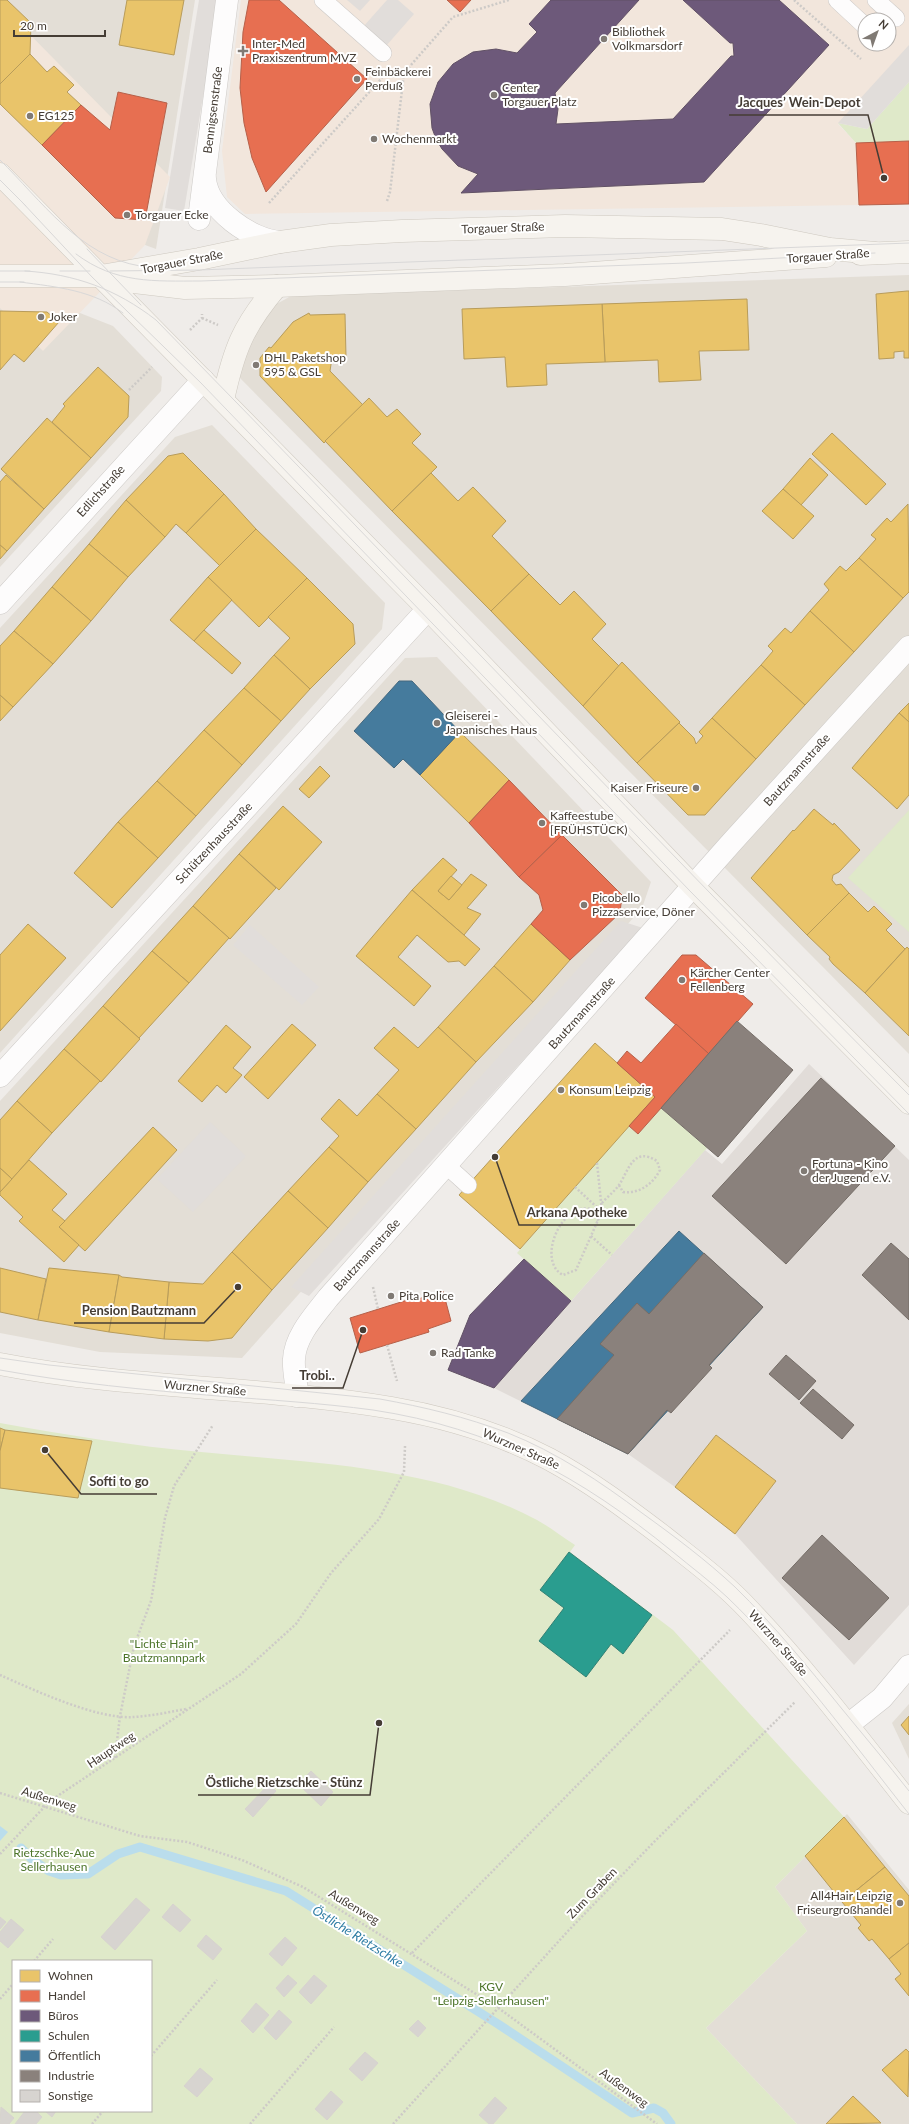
<svg xmlns="http://www.w3.org/2000/svg" width="909" height="2124" viewBox="0 0 909 2124" font-family="Lato,sans-serif">
<rect width="100%" height="100%" fill="#efece9"/>
<!-- residential -->
<g fill="#e3ded6">
<path d="M0,0h195l-39,249 -46,-17z"/>
<path d="M909,275v779l-670,-677v-22l34,-49 18,-10z"/>
<path d="M0,298l57,6 56,22 49,51 -1,14 -161,176z"/>
<path d="M212,425l173,178 -3,26 -382,424v-425l175,-191z"/>
<path d="M437,657l214,225 -9,26 -400,450 -142,-6 -100,-19v-232l405,-443z"/>
<path d="M909,1704v55l-17,-36z"/>
<path d="M847,1814l62,76v234h-112l-91,-96 101,-97 -32,-44z"/>
</g>
<!-- commercial -->
<g fill="#f2e6dc" fill-rule="evenodd">
<path d="M241,0h668v82l-71,42 18,19 3,62 -614,9 -18,-17 -5,-46zM865,20h24v24h-24z"/>
<path d="M0,4l170,173 -25,68 -102,106 -43,-43z"/>
</g>
<!-- industrial -->
<path fill="#e1dcd8" d="M809,1064l100,96v445l-55,60 -119,-131 -60,-47 -47,-33 -134,-66 211,-238 17,14z"/>
<!-- green -->
<g fill="#dfe9c9" fill-rule="evenodd">
<path d="M909,82v59l-53,2 -18,-20 29,6z"/>
<path d="M909,810v122l-61,-54z"/>
<path d="M661,1108l46,40 -136,153 -54,-48 112,-127 9,8z"/>
<path d="M0,1423c67,12 133,23 201,29 111,11 235,14 336,68 13,7 25,17 38,25l-5,7 103,78 171,187 -69,70 32,44 -101,97 91,96h-797zM13,1961h138v150h-138z"/>
</g>
<!-- parking -->
<g fill="#e1ddda">
<path d="M199,0h20l-35,211 -19,-3z"/>
<path d="M347,0h23l-10,11z"/>
<path d="M387,0h11l16,14 -28,32 -23,-19z"/>
<path d="M909,45v37l-42,47 -29,-6z"/>
<path d="M621,921l22,7 -334,368 -18,-9z"/>
<path d="M250,925l69,62 -17,18 -69,-60z"/>
<path d="M210,1122l36,34 -53,56 -36,-33z"/>
</g>
<!-- water -->
<path fill="#baddec" d="M0,1826l8,6 -8,9z"/>
<!-- homes -->
<g fill="#e9c46a" stroke="#b89c5a">
<path d="M0,0h7l24,23 -1,31 -30,30z"/>
<path d="M127,0h57l-10,55 -55,-10z"/>
<path d="M30,54l17,18 7,-6 20,19 -7,7 14,13 -39,40 -42,-41v-20z"/>
<path d="M907,291h2v67h-5v-7l-10,1v6l-15,1 -3,-65z"/>
<path d="M747,299l2,51 -50,1 2,29 -42,2 -1,-22 -53,2 -3,-58z"/>
<path d="M602,304l3,58 -59,2 1,21 -40,2 -2,-30 -41,2 -2,-50z"/>
<path d="M0,311l47,1 12,10 -35,40 -10,-8 -14,16z"/>
<path d="M309,313l1,2 35,-1 1,43 -14,1 -2,13 33,34 -39,38 -64,-67v-18l9,-11 2,1 22,-26z"/>
<path d="M98,367l31,29 -1,21 -37,41 -39,-36 13,-16 -2,-2z"/>
<path d="M369,398l18,19 10,-8 24,25 -9,9 25,24 -45,44 -67,-70z"/>
<path d="M47,418l44,40 -47,51 -43,-40z"/>
<path d="M832,433l54,51 -20,21 -54,-51z"/>
<path d="M183,453l41,41 -38,39 -10,-9 -11,13 -39,-37 42,-44z"/>
<path d="M810,458l18,17 -27,30 -18,-16z"/>
<path d="M431,473l27,28 15,-14 33,34 -14,15 37,38 -38,37 -99,-100z"/>
<path d="M6,475l38,34 -37,42 -7,-6v-63z"/>
<path d="M783,489l31,27 -21,23 -31,-28z"/>
<path d="M224,494l32,35 -36,37 -34,-33z"/>
<path d="M126,500l39,37 -37,40 -39,-33z"/>
<path d="M908,504l1,88 -6,6 -44,-40 17,-19 -5,-4 16,-17 4,4z"/>
<path d="M256,529l51,49 -48,49 -51,-50z"/>
<path d="M89,544l39,33 -37,44 -39,-34z"/>
<path d="M0,545l7,6 -7,8z"/>
<path d="M859,558l44,40 -49,54 -44,-41 19,-21 -5,-6 16,-18 6,5z"/>
<path d="M529,574l31,31 14,-14 32,33 -14,15 27,27 -36,40 -92,-95z"/>
<path d="M208,577l24,23 -38,41 -24,-21z"/>
<path d="M307,578l46,46 2,20 -45,45 -36,-34 16,-17 -22,-21z"/>
<path d="M52,587l39,34 -38,43 -39,-33z"/>
<path d="M810,611l44,41 -49,53 -44,-40 12,-14 -5,-5 17,-18 6,5z"/>
<path d="M204,630l37,33 -9,11 -38,-33z"/>
<path d="M14,631l39,33 -40,43 -13,-12v-49z"/>
<path d="M274,655l36,34 -29,32 -37,-33z"/>
<path d="M622,662l58,60 -43,41 -54,-57z"/>
<path d="M761,665l44,40 -49,54 -44,-41z"/>
<path d="M244,688l37,33 -39,44 -38,-35z"/>
<path d="M0,695l13,12 -13,14z"/>
<path d="M909,703v19l-10,-9z"/>
<path d="M899,713l10,9v73l-12,14 -45,-41z"/>
<path d="M712,718l44,41 -51,56h-17l-51,-52 42,-40 15,15 2,6 7,-8 -4,-4z"/>
<path d="M204,730l38,35 -46,51 -39,-35z"/>
<path d="M460,732l49,48 -40,43 -49,-48z"/>
<path d="M320,766l10,10 -21,22 -10,-9z"/>
<path d="M157,781l39,35 -38,42 -40,-36z"/>
<path d="M283,806l39,36 -43,48 -40,-36z"/>
<path d="M814,809l19,16 1,-2 26,27 -21,22 -6,3 -1,5 4,5 5,-1 8,9 -42,42 -56,-57 42,-48 1,1z"/>
<path d="M118,822l40,36 -46,50 -38,-35z"/>
<path d="M239,854l37,34 -46,51 -37,-33z"/>
<path d="M443,858l14,12 -19,21 11,9 22,-26 16,11 -20,23 14,6 -17,21 -52,-45z"/>
<path d="M451,876l11,9 -13,15 -11,-9z"/>
<path d="M412,890l68,59 -15,17 -6,-5 -11,1 -31,-27 -19,22 33,29 -17,20 -58,-50z"/>
<path d="M849,893l19,19 6,-6 18,18 -6,6 19,19 -40,44 -32,-29 -4,-5 1,-2 -23,-22z"/>
<path d="M193,906l36,32 -40,45 -37,-32z"/>
<path d="M28,924l38,34 -66,73v-76z"/>
<path d="M531,924l39,36 -37,42 -39,-36z"/>
<path d="M907,947l2,2v87l-44,-43z"/>
<path d="M152,951l37,32 -50,55 -36,-32z"/>
<path d="M494,966l39,36 -57,60 -38,-35z"/>
<path d="M103,1006l37,33 -39,43 -37,-33z"/>
<path d="M292,1024l24,21 -48,54 -24,-22z"/>
<path d="M226,1025l25,22 -18,21 9,7 -16,18 -9,-8 -15,17 -24,-21z"/>
<path d="M394,1027l24,21 20,-21 38,35 -60,67 -39,-35 22,-24 -25,-22z"/>
<path d="M595,1043l60,54 -135,152 -61,-54z"/>
<path d="M64,1049l36,32 -48,52 -35,-32z"/>
<path d="M377,1094l39,35 -48,53 -39,-35 10,-11 -18,-17 18,-20 18,17z"/>
<path d="M17,1101l35,32 -40,46 -12,-11v-48z"/>
<path d="M153,1127l24,23 -92,101 -26,-24z"/>
<path d="M329,1147l39,35 -40,46 -40,-37z"/>
<path d="M29,1160l38,34 -15,16 13,11 -6,6 20,18 -15,17 -45,-41 4,-4 -23,-22v-3z"/>
<path d="M0,1168l12,11 -12,13z"/>
<path d="M288,1191l40,37 -56,62 -40,-38z"/>
<path d="M232,1252l40,38 -40,48 -24,3 -44,-2 5,-57 34,2z"/>
<path d="M0,1268l46,11 -8,41 -38,-8z"/>
<path d="M49,1268l70,7 -10,57 -71,-12z"/>
<path d="M119,1275l3,2 47,5 -5,57 -55,-7z"/>
<path d="M0,1428l5,2 -5,21z"/>
<path d="M5,1430l87,11 -14,57 -78,-10v-37z"/>
<path d="M716,1435l60,46 -41,53 -60,-47z"/>
<path d="M909,1716v19l-8,-10z"/>
<path d="M844,1817l41,50 -43,35 -37,-46z"/>
<path d="M885,1867l24,29v47l-20,16 -17,-20 -3,2 -11,-13 3,-3 -19,-23z"/>
<path d="M909,1943v53l-14,-17 6,-5 -12,-15z"/>
<path d="M906,2049l3,3 -1,45 -26,-27z"/>
<path d="M853,2096l28,27 -55,1z"/>
</g>
<!-- shops -->
<g fill="#e76f51" stroke="#b66049">
<path d="M249,0h30l88,79 -101,113 -14,-34 -8,-35 -4,-35 3,-56z"/>
<path d="M447,0h24l-11,12z"/>
<path d="M118,92l49,11 -22,117 -30,-2 -73,-73 39,-40 29,25z"/>
<path d="M909,141v63l-50,1 -3,-62z"/>
<path d="M509,780l53,55 -43,42 -50,-54z"/>
<path d="M562,835l60,60 -2,18 -50,47 -39,-36 12,-14 -4,-15 -20,-18z"/>
<path d="M682,955h14l57,49 -44,50 -64,-56z"/>
<path d="M676,1024l33,30 -71,80 -9,-8 26,-29 -38,-34 10,-12 14,12z"/>
<path d="M443,1291l8,30 -23,8 1,3 -69,21 -10,-35 67,-21 1,2z"/>
</g>
<!-- offices -->
<g fill="#6d597a" stroke="#615165">
<path d="M551,0h88l-84,93 3,16 -2,15 117,-5 58,-63h3l-1,-13h-3l-47,-43h96l50,45 -125,137 -243,11 17,-19 -20,-8 -16,-17 -6,-10 -4,-11 -2,-24 8,-22 15,-18 20,-12 23,-3 21,4 20,-21 -8,-8z"/>
<path d="M524,1259l47,42 -77,87 -46,-18 22,-55z"/>
</g>
<!-- schools -->
<path fill="#2a9d8f" stroke="#328074" d="M569,1552l83,63 -29,39 -12,-10 -25,33 -47,-36 25,-33 -24,-18z"/>
<!-- public -->
<g fill="#457b9d" stroke="#45687e">
<path d="M399,681h13l48,51 -40,43 -17,-16 -9,9 -40,-37z"/>
<path d="M679,1231l84,76 -135,147 -107,-53z"/>
</g>
<!-- industry -->
<g fill="#8a817c" stroke="#756d67">
<path d="M737,1021l56,49 -75,87 -57,-49z"/>
<path d="M821,1078l74,68 -109,118 -74,-68z"/>
<path d="M891,1243l18,16v61l-47,-45z"/>
<path d="M704,1253l59,54 -54,58 3,3 -41,45 -4,-3 -39,44 -71,-35 57,-64 -14,-11 37,-41 12,11z"/>
<path d="M786,1355l30,26 -17,19 -30,-26z"/>
<path d="M813,1389l41,36 -12,14 -42,-36z"/>
<path d="M822,1535l67,63 -40,42 -67,-62z"/>
</g>
<g fill="none" stroke-linecap="round" stroke-linejoin="round">
<!-- stream -->
<path stroke="#baddec" stroke-width="9" d="M21,1848l12,12 16,11 12,4 27,-1 30,-20 22,-7 146,44 212,133 134,89 22,-5 9,5 8,11"/>
</g>
<!-- building -->
<g fill="#d7d4d0" stroke="#d7d3cf">
<path d="M311,1771l22,21 -12,14 -23,-22z"/>
<path d="M269,1784l7,7 -23,26 -8,-8z"/>
<path d="M136,1898l14,12 -35,40 -14,-13z"/>
<path d="M173,1904l18,16 -11,12 -18,-15z"/>
<path d="M0,1917l6,5 -6,7z"/>
<path d="M11,1919l13,11 -16,18 -8,-7v-9z"/>
<path d="M206,1935l16,14 -9,11 -16,-14z"/>
<path d="M285,1937l12,11 -15,18 -13,-12z"/>
<path d="M288,1975l9,8 -13,14 -8,-9z"/>
<path d="M314,1975l13,11 -16,18 -12,-12z"/>
<path d="M256,2003l13,12 -16,18 -12,-12z"/>
<path d="M279,2010l13,12 -16,18 -12,-12z"/>
<path d="M418,2020l8,8 -8,9 -9,-8z"/>
<path d="M365,2052l13,11 -16,18 -13,-12z"/>
<path d="M200,2068l13,11 -16,18 -13,-11z"/>
<path d="M331,2091l12,11 -16,18 -12,-11z"/>
<path d="M495,2097l12,11 -14,16h-4l-10,-9z"/>
<path d="M1,2107l13,11 -5,6h-9z"/>
<path d="M25,2111h11l6,6 -6,7h-21z"/>
<path d="M45,2111h11l-4,6z"/>
</g>
<g fill="none" stroke-linecap="round" stroke-linejoin="round">
<!-- lane casing -->
<g stroke="#cdcac7" stroke-width="18">
<g id="lane">
<path d="M323,0l60,53"/>
<path d="M837,0l28,26"/>
<path d="M876,0l20,18"/>
<path d="M447,1166l21,19"/>
</g>
</g>
<!-- street casing -->
<g stroke="#cdcac7" stroke-width="23">
<g id="street">
<path d="M205,179c3,31 46,61 75,63"/>
<path d="M199,219l28,-219"/>
<path d="M0,603l203,-223"/>
<path d="M0,1076l428,-467"/>
<path d="M297,1396c0,-12 -4,-25 -3,-37 1,-23 21,-44 34,-61l404,-456 177,-195"/>
<path d="M848,1725l34,-27 27,-32"/>
</g>
</g>
<!-- secondary casing -->
<g stroke="#cec9c0" stroke-width="23">
<g id="secondary">
<path d="M0,174l428,435 265,277 216,217"/>
<path d="M860,254l49,-2"/>
<path d="M0,276h101l98,-17 81,-17 51,-7 71,-4 163,-5 157,3 39,6 69,14 45,4"/>
<path d="M117,280l68,8 92,-2 288,-11 261,-19"/>
<path d="M223,400c11,-51 20,-74 54,-114"/>
<path d="M0,1364c129,25 262,22 392,44 53,9 109,26 157,51 41,22 78,50 115,78 29,23 59,45 85,73 57,60 108,127 160,193"/>
</g>
</g>
<!-- path -->
<g stroke="#cdcac7" stroke-width="2.5" stroke-dasharray="2 2" stroke-linecap="butt">
<path d="M794,0l67,59"/>
<path d="M387,201l3,-9 14,-119 49,-56 56,-17"/>
<path d="M269,203l113,-125"/>
<path d="M202,318l16,7"/>
<path d="M190,330l12,-12v-4"/>
<path d="M129,390l23,-23"/>
<path d="M597,1163l5,48 -26,59 -13,5c-27,-14 -2,-73 28,-66l7,12"/>
<path d="M575,1187l26,24"/>
<path d="M602,1203c5,-6 12,-11 17,-18 10,-15 14,-39 38,-24l3,9c-7,14 -21,24 -37,22l-4,-7"/>
<path d="M591,1236l21,19"/>
<path d="M373,1287l5,22"/>
<path d="M387,1345l10,36"/>
<path d="M0,1675c34,15 98,45 134,42 18,-1 35,-5 52,-8"/>
<path d="M115,1758l5,-42 14,-70 17,-45 14,-83 9,-32 39,-61"/>
<path d="M0,1793l140,43 47,6 55,18 61,27 194,120 160,117"/>
<path d="M0,1854l50,-53 191,-127 55,-50 35,-51 48,-54 25,-47 1,-26"/>
<path d="M412,1953l318,-323"/>
<path d="M34,1961l19,-22"/>
<path d="M0,1999l13,-15"/>
<path d="M151,2056l66,-76"/>
<path d="M92,2124l11,-13"/>
<path d="M250,2124l84,-97"/>
<path d="M393,2124l175,-193 86,-89 141,-140"/>
</g>
<!-- lane -->
<use href="#lane" stroke="#fdfcfc" stroke-width="17"/>
<!-- street -->
<use href="#street" stroke="#fdfcfc" stroke-width="22"/>
<!-- secondary -->
<use href="#secondary" stroke="#f6f3ee" stroke-width="22"/>
<!-- tram -->
<g stroke="#d9d8d8" stroke-width="1">
<path d="M0,160c41,40 79,96 140,106"/>
<path d="M0,180l26,26"/>
<path d="M22,202l70,75 109,106 489,508 219,223"/>
<path d="M87,249l54,56"/>
<path d="M76,254c40,30 78,27 125,27l485,-18 189,-10"/>
<path d="M0,271h30"/>
<path d="M25,271c50,3 91,18 131,49 252,257 498,520 753,775"/>
<path d="M60,271h30"/>
<path d="M110,271l89,-1 710,-27"/>
<path d="M0,282h24"/>
<path d="M20,282c37,5 73,8 103,31"/>
<path d="M0,1358l49,7 331,34c44,8 86,18 128,34 48,19 93,49 134,80 32,23 64,47 93,74 39,38 73,80 107,122 23,28 45,54 67,82"/>
<path d="M0,1370c72,13 145,20 218,26 51,4 103,7 155,14 120,18 208,67 300,142 18,15 37,29 54,45 66,63 125,145 182,217"/>
</g>
</g>
<!-- markers -->
<g fill="#807a74" stroke="#fff" stroke-width="1.5">
<circle cx="604" cy="39" r="4"/>
<path d="M241 45h4v4h4v4h-4v4h-4v-4h-4v-4h4z"/>
<circle cx="357" cy="79" r="4"/>
<circle cx="494" cy="95" r="4"/>
<circle cx="30" cy="116" r="4"/>
<circle cx="374" cy="139" r="4"/>
<circle cx="127" cy="215" r="4"/>
<circle cx="41" cy="317" r="4"/>
<circle cx="256" cy="365" r="4"/>
<circle cx="437" cy="723" r="4"/>
<circle cx="696" cy="788" r="4"/>
<circle cx="542" cy="823" r="4"/>
<circle cx="584" cy="905" r="4"/>
<circle cx="682" cy="980" r="4"/>
<circle cx="561" cy="1090" r="4"/>
<circle cx="804" cy="1171" r="4"/>
<circle cx="391" cy="1296" r="4"/>
<circle cx="433" cy="1353" r="4"/>
<circle cx="900" cy="1903" r="4"/>
</g>
<g text-anchor="middle" stroke-width="4" stroke-linejoin="round" paint-order="stroke">
<!-- poi labels -->
<g font-size="12" fill="#453d35" stroke="#fff" text-anchor="start">
<text x="612" y="36">Bibliothek<tspan x="612" dy="14">Volkmarsdorf</tspan></text>
<text x="252" y="48">Inter-Med<tspan x="252" dy="14">Praxiszentrum MVZ</tspan></text>
<text x="365" y="76">Feinbäckerei<tspan x="365" dy="14">Perduß</tspan></text>
<text x="502" y="92">Center<tspan x="502" dy="14">Torgauer Platz</tspan></text>
<text x="38" y="120">EG125</text>
<text x="382" y="143">Wochenmarkt</text>
<text x="135" y="219">Torgauer Ecke</text>
<text x="49" y="321">Joker</text>
<text x="264" y="362">DHL Paketshop<tspan x="264" dy="14">595 &amp; GSL</tspan></text>
<text x="445" y="720">Gleiserei -<tspan x="445" dy="14">Japanisches Haus</tspan></text>
<text x="688" y="792" text-anchor="end">Kaiser Friseure</text>
<text x="550" y="820">Kaffeestube<tspan x="550" dy="14">[FRÜHSTÜCK)</tspan></text>
<text x="592" y="902">Picobello<tspan x="592" dy="14">Pizzaservice, Döner</tspan></text>
<text x="690" y="977">Kärcher Center<tspan x="690" dy="14">Fellenberg</tspan></text>
<text x="569" y="1094">Konsum Leipzig</text>
<text x="812" y="1168">Fortuna - Kino<tspan x="812" dy="14">der Jugend e.V.</tspan></text>
<text x="399" y="1300">Pita Police</text>
<text x="441" y="1357">Rad Tanke</text>
<text x="892" y="1900" text-anchor="end">All4Hair Leipzig<tspan x="892" dy="14">Friseurgroßhandel</tspan></text>
</g>
<!-- street labels -->
<g font-size="12" fill="#453d35" stroke="#fff">
<text transform="translate(213 110) rotate(-83)" y="4">Bennigsenstraße</text>
<text transform="translate(503 228) rotate(-2)" y="4">Torgauer Straße</text>
<text transform="translate(828 256) rotate(-4)" y="4">Torgauer Straße</text>
<text transform="translate(182 262) rotate(-11)" y="4">Torgauer Straße</text>
<text transform="translate(101 491) rotate(-48)" y="4">Edlichstraße</text>
<text transform="translate(797 770) rotate(-48)" y="4">Bautzmannstraße</text>
<text transform="translate(214 843) rotate(-47)" y="4">Schützenhausstraße</text>
<text transform="translate(582 1013) rotate(-48)" y="4">Bautzmannstraße</text>
<text transform="translate(367 1255) rotate(-48)" y="4">Bautzmannstraße</text>
<text transform="translate(205 1388) rotate(5)" y="4">Wurzner Straße</text>
<text transform="translate(521 1449) rotate(24)" y="4">Wurzner Straße</text>
<text transform="translate(778 1643) rotate(49)" y="4">Wurzner Straße</text>
<text transform="translate(111 1750) rotate(-34)" y="4">Hauptweg</text>
<text transform="translate(49 1799) rotate(17)" y="4">Außenweg</text>
<text transform="translate(592 1893) rotate(-46)" y="4">Zum Graben</text>
<text transform="translate(354 1907) rotate(31)" y="4">Außenweg</text>
<text transform="translate(624 2088) rotate(36)" y="4">Außenweg</text>
</g>
<!-- park labels -->
<g font-size="12" fill="#4d752a" stroke="#fff">
<text x="164" y="1648">"Lichte Hain"<tspan x="164" dy="14">Bautzmannpark</tspan></text>
<text x="54" y="1857">Rietzschke-Aue<tspan x="54" dy="14">Sellerhausen</tspan></text>
<text x="491" y="1991">KGV<tspan x="491" dy="14">"Leipzig-Sellerhausen"</tspan></text>
</g>
<!-- water labels -->
<g font-size="13" font-style="italic" fill="#307ea5" stroke="#fff">
<text transform="translate(358 1936) rotate(32)" y="5">Östliche Rietzschke</text>
</g>
</g>
<!-- callouts -->
<path fill="none" stroke="#453d35" stroke-width="1.5" d="M884 178L868 115H729M495 1157L519 1225H635M238 1287L204 1323H74M363 1330L343 1388H292M45 1450L81 1494H157M379 1723L370 1795H198"/>
<g fill="#453d35" stroke="#fff" stroke-width="1.5">
<circle cx="884" cy="178" r="4"/>
<circle cx="495" cy="1157" r="4"/>
<circle cx="238" cy="1287" r="4"/>
<circle cx="363" cy="1330" r="4"/>
<circle cx="45" cy="1450" r="4"/>
<circle cx="379" cy="1723" r="4"/>
</g>
<g font-size="13" text-anchor="middle" font-weight="bold" fill="#453d35" stroke="#fff" stroke-width="4" stroke-linejoin="round" paint-order="stroke">
<text x="799" y="107">Jacques’ Wein-Depot</text>
<text x="577" y="1217">Arkana Apotheke</text>
<text x="139" y="1315">Pension Bautzmann</text>
<text x="317" y="1380">Trobi..</text>
<text x="119" y="1486">Softi to go</text>
<text x="284" y="1787">Östliche Rietzschke - Stünz</text>
</g>
<!-- legend -->
<rect x="12" y="1960" width="140" height="152" fill="#ffffff" stroke="#b5b1ae"/>
<rect x="20" y="1970" width="20" height="12" fill="#e9c46a" stroke="#b5b1ae"/>
<text x="48" y="1980" font-size="12" fill="#453d35">Wohnen</text>
<rect x="20" y="1990" width="20" height="12" fill="#e76f51" stroke="#b5b1ae"/>
<text x="48" y="2000" font-size="12" fill="#453d35">Handel</text>
<rect x="20" y="2010" width="20" height="12" fill="#6d597a" stroke="#b5b1ae"/>
<text x="48" y="2020" font-size="12" fill="#453d35">Büros</text>
<rect x="20" y="2030" width="20" height="12" fill="#2a9d8f" stroke="#b5b1ae"/>
<text x="48" y="2040" font-size="12" fill="#453d35">Schulen</text>
<rect x="20" y="2050" width="20" height="12" fill="#457b9d" stroke="#b5b1ae"/>
<text x="48" y="2060" font-size="12" fill="#453d35">Öffentlich</text>
<rect x="20" y="2070" width="20" height="12" fill="#8a817c" stroke="#b5b1ae"/>
<text x="48" y="2080" font-size="12" fill="#453d35">Industrie</text>
<rect x="20" y="2090" width="20" height="12" fill="#d7d4d0" stroke="#b5b1ae"/>
<text x="48" y="2100" font-size="12" fill="#453d35">Sonstige</text>
<!-- north arrow -->
<g transform="translate(877 32) rotate(41)"><circle r="19" fill="#ffffff" stroke="#b5b1ae"/>
<path d="M0-3L7 15L0 10L-7 15Z" fill="#807a74"/>
<text y="-6" font-size="11" font-weight="bold" text-anchor="middle" fill="#453d35">N</text>
</g>
<!-- scale -->
<path d="M14 30v6h91v-6" fill="none" stroke="#453d35" stroke-width="2"/>
<text x="20" y="30" font-size="12" fill="#453d35" stroke="#ffffff" stroke-width="3" paint-order="stroke">20 m</text>
</svg>
